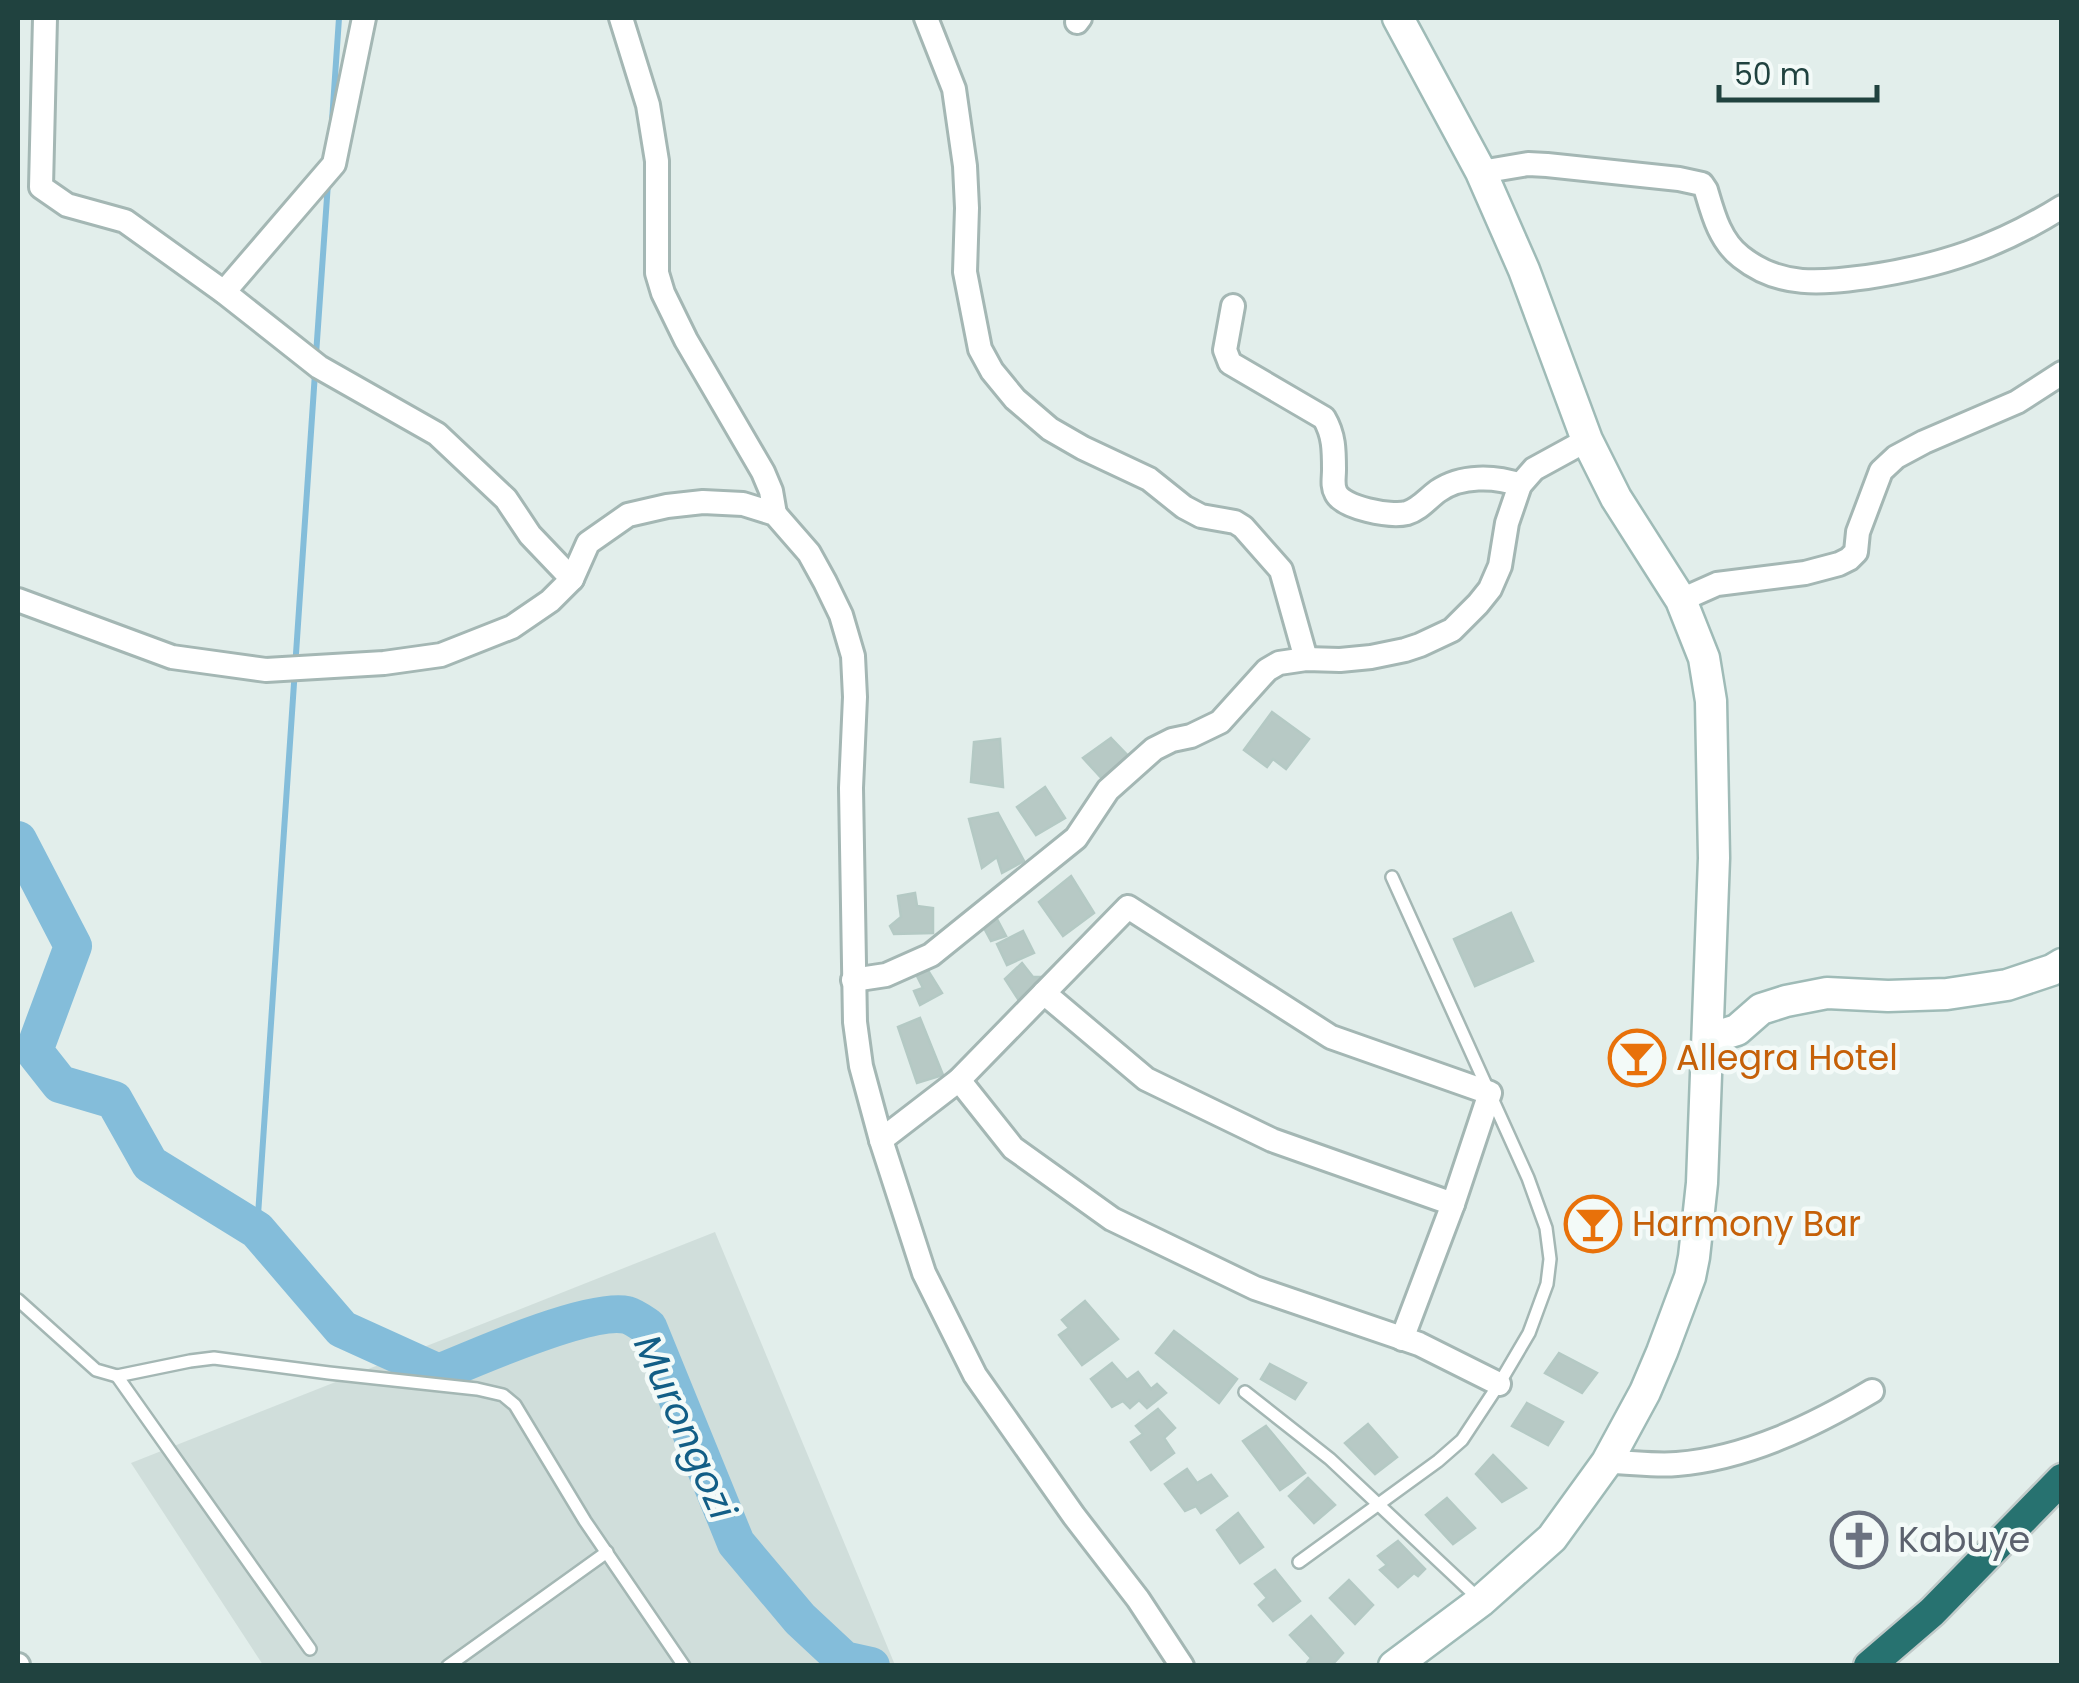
<svg xmlns="http://www.w3.org/2000/svg" width="2079" height="1683" viewBox="0 0 2079 1683" font-family="Poppins,sans-serif">
<rect width="100%" height="100%" fill="#e2eeeb"/>
<!-- built -->
<path fill="#d0dedb" d="M715,1232l180,433h-632l-132,-202z"/>
<g fill="none" stroke-linecap="round" stroke-linejoin="round">
<!-- stream -->
<g stroke="#84bdda" stroke-width="6">
<path d="M332,121l7,-103"/>
<path d="M316,355l12,-172"/>
<path d="M257,1230l58,-857"/>
</g>
<!-- river -->
<path stroke="#84bdda" stroke-width="38" d="M18,840l55,106 -39,105 26,33 54,16 36,64 107,66 85,99 97,44c38,-16 151,-66 188,-58 7,2 15,8 21,12l88,216 64,76 44,41 27,6"/>
</g>
<!-- building -->
<g fill="#b7c9c5" stroke="#b4c9c4" stroke-width="2.5">
<path d="M1272,712l37,27 -23,30 -13,-10 -6,8 -23,-17z"/>
<path d="M1111,738l21,22 -26,23 -23,-25z"/>
<path d="M1000,739l3,48 -32,-5 3,-40z"/>
<path d="M1045,787l20,31 -29,17 -19,-28z"/>
<path d="M998,813l26,48 -22,12 -5,-16 -15,11 -13,-49z"/>
<path d="M1071,876l23,37 -31,23 -24,-34z"/>
<path d="M915,893l2,13 16,2v25l-39,1 -4,-8 11,-9 -3,-21z"/>
<path d="M1511,913l22,48 -58,25 -21,-47z"/>
<path d="M997,919l9,17 -15,5 -8,-15z"/>
<path d="M1023,931l11,22 -27,12 -10,-21z"/>
<path d="M1022,963l11,14h10l-5,9 -20,13 -13,-20z"/>
<path d="M927,969l15,24 -22,12 -6,-14 9,-3 -7,-14z"/>
<path d="M920,1018l23,57 -26,8 -19,-56z"/>
<path d="M1085,1301l33,38 -36,26 -23,-30 10,-7 -7,-8z"/>
<path d="M1174,1331l63,48 -18,24 -63,-50z"/>
<path d="M1559,1353l38,20 -15,20 -37,-20z"/>
<path d="M1112,1363l15,17 11,-8 13,17 6,-5 9,9 -19,15 -8,-8 -9,8 -7,-7 -11,6 -21,-28z"/>
<path d="M1270,1364l36,19 -11,16 -34,-20z"/>
<path d="M1527,1403l36,19 -15,23 -36,-19z"/>
<path d="M1158,1409l17,19 -11,10 10,15 -23,17 -20,-28 12,-8 -7,-8z"/>
<path d="M1368,1424l29,33 -22,17 -30,-31z"/>
<path d="M1266,1426l39,47 -25,17 -37,-49z"/>
<path d="M1493,1455l33,33 -24,14 -26,-28z"/>
<path d="M1187,1469l10,14 14,-8 16,21 -26,17 -5,-7 -11,5 -20,-27z"/>
<path d="M1308,1478l27,27 -21,18 -25,-27z"/>
<path d="M1447,1498l28,30 -22,16 -27,-29z"/>
<path d="M1238,1513l25,34 -23,16 -23,-33z"/>
<path d="M1398,1541l27,28 -7,7 -4,-3 -16,14 -18,-17 7,-5 -9,-9z"/>
<path d="M1275,1570l25,31 -27,20 -14,-16 8,-7 -12,-14z"/>
<path d="M1349,1580l24,25 -18,19 -25,-26z"/>
<path d="M1311,1616l32,37 -12,13h-26l6,-8 -21,-23z"/>
</g>
<g fill="none" stroke-linecap="round" stroke-linejoin="round">
<!-- lane casing -->
<g stroke="#a4b7b4" stroke-width="16">
<g id="lane">
<path d="M18,1300l78,70 21,6 73,-15 24,-3 115,15 148,16 26,6 12,10 70,116 99,145"/>
<path d="M117,1376l193,273"/>
<path d="M1245,1392l85,67 148,139"/>
<path d="M1299,1562l139,-101 24,-21 37,-56 30,-51 18,-49 3,-25 -4,-31 -18,-50 -136,-301"/>
<path d="M448,1666l159,-114"/>
</g>
</g>
<!-- street casing -->
<g stroke="#a4b7b4" stroke-width="28">
<g id="street">
<path d="M45,18l-4,169 26,18 58,16 99,71 95,75 118,67 69,65 24,36 42,44"/>
<path d="M621,18l27,87 9,56v112l6,20 23,47 77,132 8,19 4,23"/>
<path d="M926,18l28,71 11,77 2,42 -2,64 15,77 12,22 23,28 35,30 33,19 66,31 35,28 17,9 34,6 8,5 38,43 25,89"/>
<path d="M1077,22l3,-4"/>
<path d="M1481,172l47,-8 19,1 132,14 23,5 4,6c7,24 14,51 35,67 39,31 81,26 126,20 74,-11 131,-30 195,-70"/>
<path d="M224,292l110,-128 30,-146"/>
<path d="M1233,306l-8,44 5,13 94,55c10,17 10,32 10,52 0,8 -2,16 2,23 7,15 54,24 71,20 13,-4 20,-14 31,-22 23,-16 57,-15 82,-6"/>
<path d="M18,600l154,57 94,13 118,-7 57,-8 71,-28 38,-26 22,-22 16,-36 40,-28 39,-9 36,-4 40,2 32,10 34,39 16,29 16,33 12,41 2,41 -4,91 4,234 6,44 20,74 43,133 51,102 99,141 64,83 44,67"/>
<path d="M1681,600l36,-16 88,-11 34,-9 10,-5 7,-7 2,-20 23,-61 15,-14 28,-15 93,-40 45,-29"/>
<path d="M853,980l33,-5 45,-20 145,-117 32,-48 46,-41 18,-9 19,-4 29,-14 47,-52 12,-7 27,-4 34,1 31,-3 34,-7 15,-5 32,-15 26,-26 12,-15 10,-23 7,-43 13,-38 14,-16 53,-29"/>
<path d="M1044,993l102,86 126,61 181,64"/>
<path d="M959,1080l54,68 99,71 143,69 164,56 80,40"/>
<path d="M881,1140l78,-60 169,-173 203,130 159,56 -37,111 -51,135"/>
<path d="M1607,1462c23,0 47,4 70,2 70,-6 136,-38 195,-73"/>
<path d="M18,1665v1"/>
</g>
</g>
<!-- secondary casing -->
<g stroke="#9fbbb7" stroke-width="35">
<g id="secondary">
<path d="M1708,1039l29,-9 24,-21 25,-8 41,-8 61,3 59,-2 60,-9 45,-15 10,-6"/>
<path d="M1394,1666l87,-65 71,-63 55,-76 38,-70 17,-40 28,-75 4,-20 8,-74 12,-325 -3,-157 -7,-43 -23,-58 -65,-102 -29,-58 -63,-170 -43,-98 -83,-154"/>
</g>
</g>
<!-- highway casing -->
<g stroke="#c1cac9" stroke-width="35">
<path id="highway" d="M1869,1666l63,-54 130,-133"/>
</g>
<!-- lane -->
<use href="#lane" stroke="#fff" stroke-width="11"/>
<!-- street -->
<use href="#street" stroke="#fff" stroke-width="22"/>
<!-- secondary -->
<use href="#secondary" stroke="#fff" stroke-width="30"/>
<!-- highway -->
<use href="#highway" stroke="#277270" stroke-width="30"/>
</g>
<!-- icons -->
<defs>
<g id="bar-ring" transform="scale(2.875)"><circle r="9.5" fill="#f3faf8" stroke="#e8710a" stroke-width="1.5"/><path d="M-6-5H6L.8 .8V4.5H3.5V6h-7V4.5H-.8V.8Z" fill="#e8710a"/></g>
<g id="church-ring" transform="scale(2.875)"><circle r="9.5" fill="#f3faf8" stroke="#6b7280" stroke-width="1.5"/><path d="M-1.2-6h2.4v3.5h3.3v2.4h-3.3V6h-2.4V-.1h-3.3v-2.4h3.3Z" fill="#6b7280"/></g>
</defs>
<g fill-rule="evenodd">
<use href="#bar-ring" x="1637" y="1058"/>
<use href="#bar-ring" x="1593" y="1224"/>
<use href="#church-ring" x="1859" y="1540"/>
</g>
<g text-anchor="middle" stroke-width="9" stroke-linejoin="round" paint-order="stroke">
<!-- food labels -->
<g font-size="35" fill="#c56008" stroke="#f3faf8" text-anchor="start">
<text x="1676" y="1070">Allegra Hotel</text>
<text x="1632" y="1236">Harmony Bar</text>
</g>
<!-- worship labels -->
<g font-size="35" fill="#5b616d" stroke="#f3faf8" text-anchor="start">
<text x="1898" y="1552">Kabuye</text>
</g>
<!-- water labels -->
<g font-size="38" font-style="italic" fill="#125e86" stroke="#f3faf8">
<text transform="translate(685 1427) rotate(66)" y="13">Murongozi</text>
</g>
</g>
<!-- border -->
<rect width="2079" height="1683" fill="none" stroke="#20423f" stroke-width="40"/>
<!-- scale -->
<path d="M1719 85v15h158v-15" fill="none" stroke="#20423f" stroke-width="5"/>
<text x="1734" y="85" font-size="30" fill="#20423f" stroke="#f3faf8" stroke-width="8" paint-order="stroke">50 m</text>
</svg>
